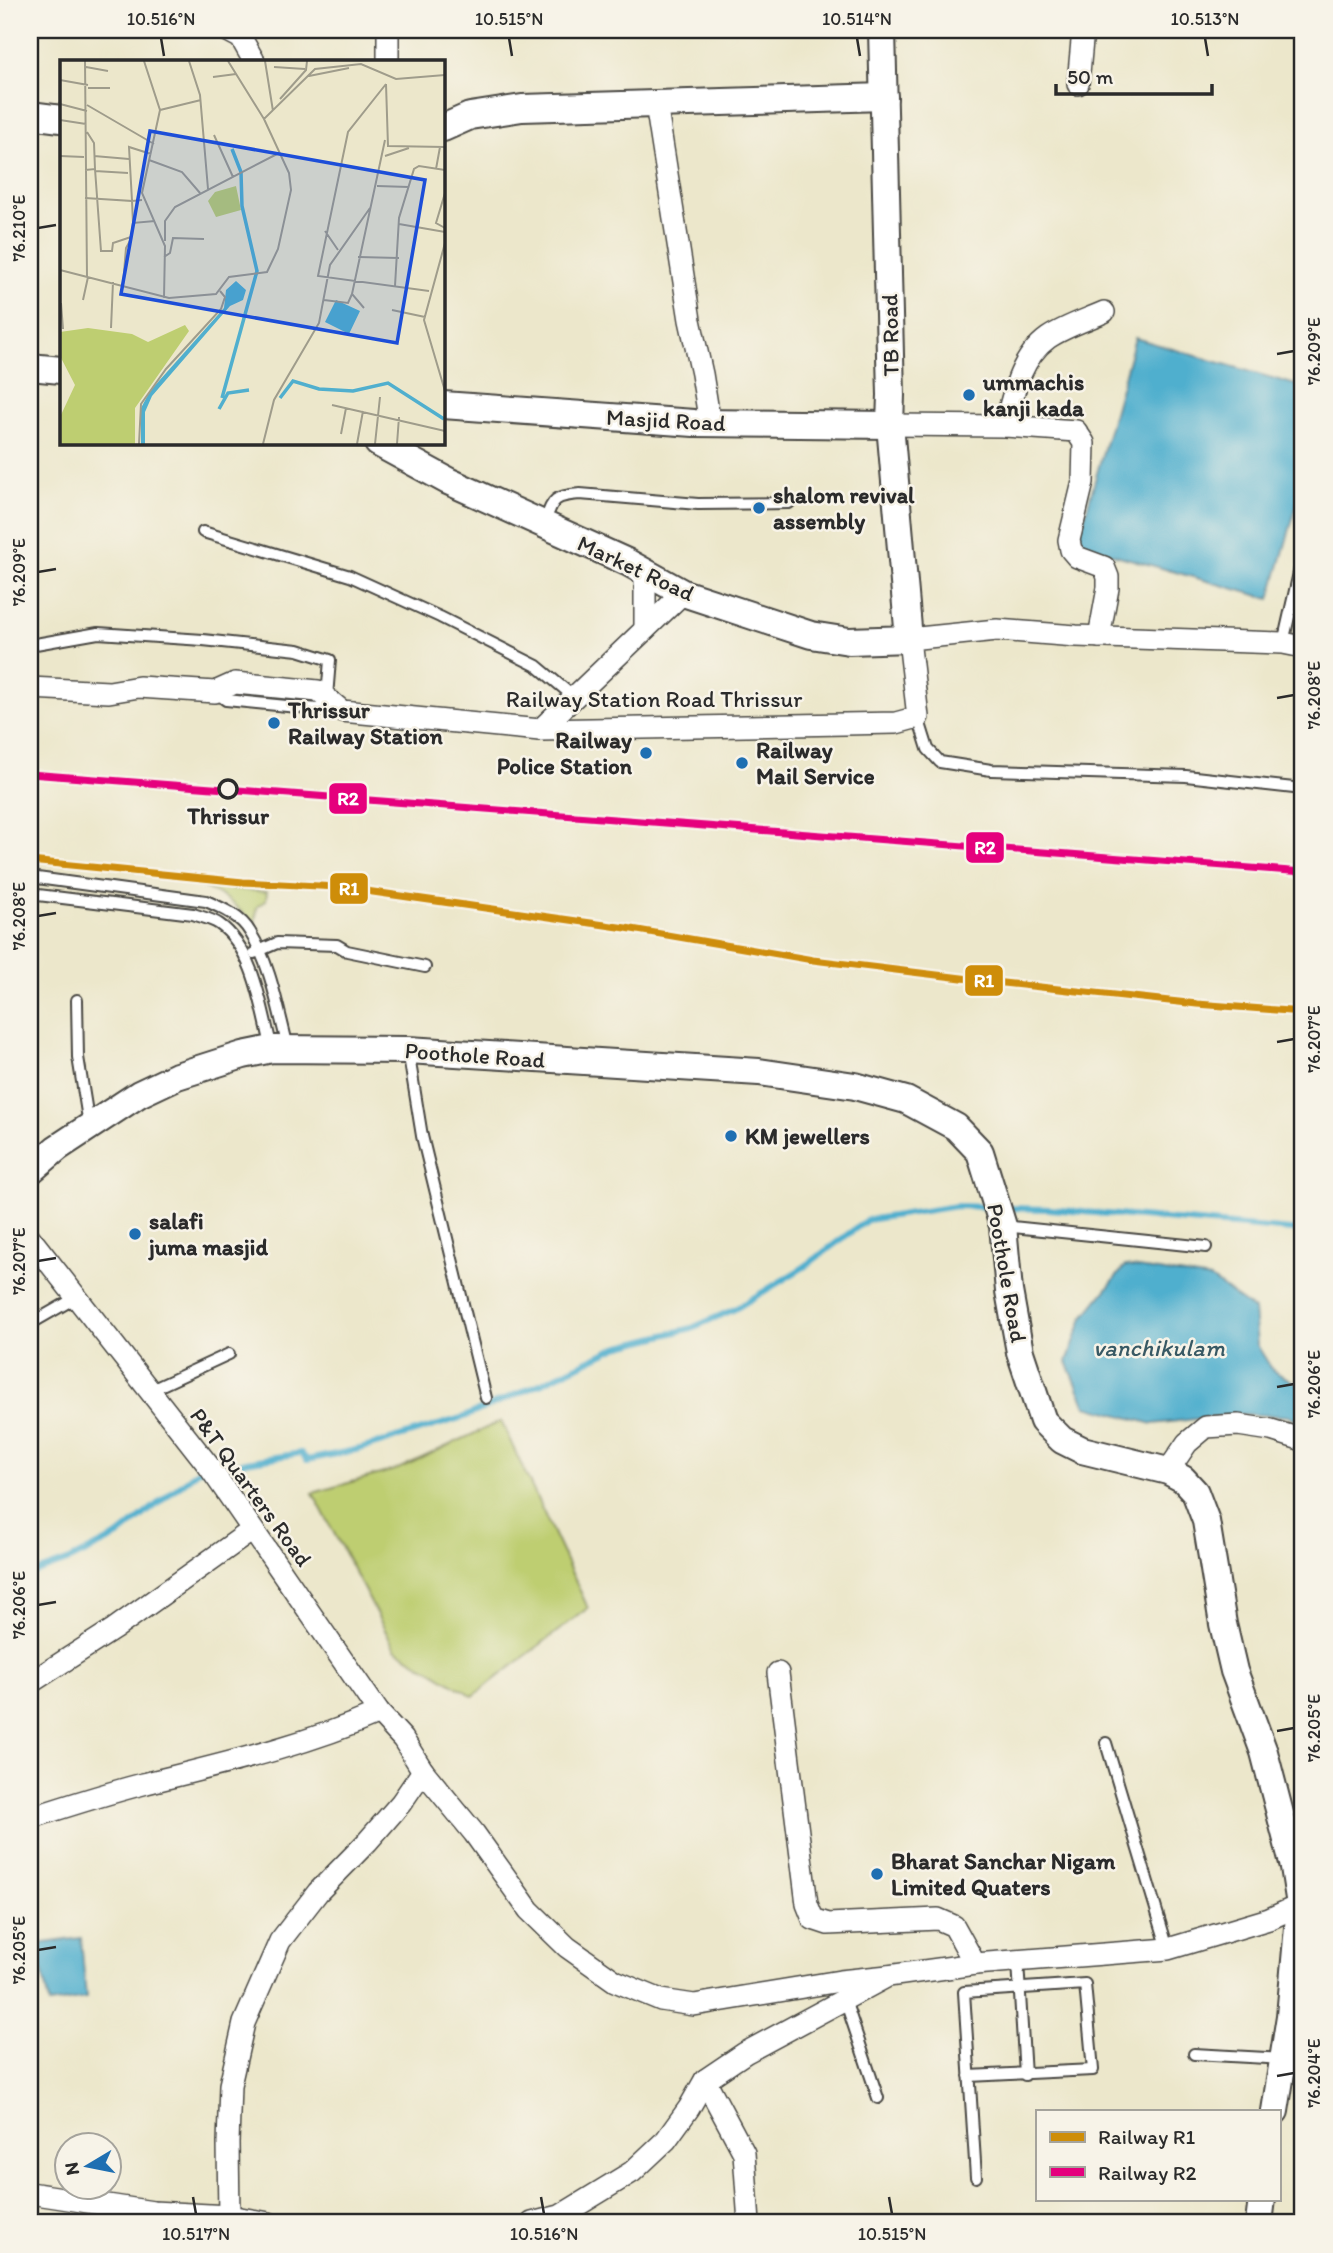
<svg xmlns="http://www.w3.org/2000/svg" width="1333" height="2253" viewBox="0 0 1333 2253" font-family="Itim,sans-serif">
<rect width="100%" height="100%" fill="#f7f3e8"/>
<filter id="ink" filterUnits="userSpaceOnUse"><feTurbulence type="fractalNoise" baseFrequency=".0143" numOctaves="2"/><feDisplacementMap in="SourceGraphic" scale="14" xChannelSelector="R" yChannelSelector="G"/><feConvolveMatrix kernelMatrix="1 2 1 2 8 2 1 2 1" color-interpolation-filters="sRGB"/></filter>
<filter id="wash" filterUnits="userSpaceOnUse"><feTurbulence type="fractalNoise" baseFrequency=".00686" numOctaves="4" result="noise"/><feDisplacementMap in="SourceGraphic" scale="28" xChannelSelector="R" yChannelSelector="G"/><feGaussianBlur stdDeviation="1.57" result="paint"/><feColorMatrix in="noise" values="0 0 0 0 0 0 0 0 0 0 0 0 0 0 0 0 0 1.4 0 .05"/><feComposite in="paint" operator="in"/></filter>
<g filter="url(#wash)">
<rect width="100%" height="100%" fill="#ece7cb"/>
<!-- green -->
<g fill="#bece71" stroke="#747c4e" stroke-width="2">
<path d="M199,886l68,6 -1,8 -9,7 -2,19c-15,-18 -32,-33 -56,-40z"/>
<path d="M501,1421l87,187 -115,88 -78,-47 -82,-156 85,-24z"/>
</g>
<!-- water -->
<g fill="#50afce" stroke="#3e6d7c" stroke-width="2">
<path d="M1135,338l168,49v96l-33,116 -193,-55z"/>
<path d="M1125,1266l86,13 43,31 3,35 16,26 30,15v35l-16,-5 -48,-2 -86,10 -67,-18 -19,-44 16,-44z"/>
<path d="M81,1938l5,60 -37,6 -12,-60z"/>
</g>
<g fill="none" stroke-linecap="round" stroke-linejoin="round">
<!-- stream -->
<g stroke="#50afce" stroke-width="6">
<path d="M1005,1208l44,1 254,22"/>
<path d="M215,1467l86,-14 6,7 53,-11 104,-32 76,-33 77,-37 75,-19 43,-19 69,-42 63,-47 89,-14 35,1"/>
<path d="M31,1574l39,-14 48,-24 81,-66 6,-1"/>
</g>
</g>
</g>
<g filter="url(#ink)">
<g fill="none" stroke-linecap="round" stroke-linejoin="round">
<!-- service casing -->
<g stroke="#484743" stroke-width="14">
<g id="service">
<path d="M544,524c9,-24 8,-28 36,-30l118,10 91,-1"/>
<path d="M203,532l147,44 90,41 97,49 37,31"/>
<path d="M1283,643l20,-88"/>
<path d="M30,645l68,-12 105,7 95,10 32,10 -3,37"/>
<path d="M215,692l11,8 112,11"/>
<path d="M918,717l10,32 12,13 51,8 195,6 117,13"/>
<path d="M30,877l176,24c16,7 35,15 44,31 21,33 28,78 38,115"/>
<path d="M30,894l163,20c8,3 19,5 26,10 35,24 43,86 53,125"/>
<path d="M254,953l23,-10 60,2 10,6 78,16"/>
<path d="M77,1000l1,57 11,68"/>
<path d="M408,1050l14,86 64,262"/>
<path d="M1003,1226l203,21"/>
<path d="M30,1324l47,-27"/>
<path d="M149,1391l80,-37"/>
<path d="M1106,1743l62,206"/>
<path d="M1018,1962l7,113"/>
<path d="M845,2000l33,98"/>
<path d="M1194,2054l89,5"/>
<path d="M969,2076l124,-6 -8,-86 -121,8 12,185"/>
</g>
</g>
<!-- minor casing -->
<g stroke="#484743" stroke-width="24">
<g id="minor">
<path d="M226,30l15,8 13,23"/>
<path d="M388,30v31"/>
<path d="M1078,84l5,-54"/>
<path d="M656,104l34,216 12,54 8,50"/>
<path d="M890,425l115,1c8,-32 15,-68 43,-88 16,-11 38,-18 56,-26"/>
<path d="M1005,426l71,5 8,12 -1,39 -14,58 2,10 6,7 27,10 4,10v11l-9,49"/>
<path d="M645,629v-57"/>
<path d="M30,688l79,4 30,-5 76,5 20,-9 83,8 24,20 198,19 356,-7 22,-6 -9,-78 88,-9 79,6 207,7 20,4"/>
<path d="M540,730l143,-137"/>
<path d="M30,1238l178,227 171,248 24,26 20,32 51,62 55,77 38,37 48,34 46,19 33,5 146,-24 48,-5"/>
<path d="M1168,1471l19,-28 19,-16 32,-2 33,5 32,10"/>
<path d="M778,1673l29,231 6,15 15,5 110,-5 16,7 21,38"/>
<path d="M30,1683l84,-54 137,-98"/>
<path d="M30,1818c37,-12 74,-24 113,-34 80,-20 160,-38 236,-71"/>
<path d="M705,2080l39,73 5,70"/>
<path d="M30,2193l123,19 76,4 40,7"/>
<path d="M229,2216l-1,-73 2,-58 14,-62 36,-82 38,-49 49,-50 34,-39 22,-32"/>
<path d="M532,2223l28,-7 72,-44 34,-32 23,-32 16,-28 40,-27 143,-77 87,-12 193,-15 101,-30 31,-14"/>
</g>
</g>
<!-- tertiary casing -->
<g stroke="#484743" stroke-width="30">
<g id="tertiary">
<path d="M30,115l31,4"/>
<path d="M443,128l27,-12 52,-8 362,-11"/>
<path d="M30,367l31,3"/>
<path d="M443,405l251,18 196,2"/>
<path d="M378,443l70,38 179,81 56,31 128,42 38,6 60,-2 -19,-214 1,-30 -9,-365"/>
<path d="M30,1171l27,-23 82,-54 38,-18 66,-21 29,-6 136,1 351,22 96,14 51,14 50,27 24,25 23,74 6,65 11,61 23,69 19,19 20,10 86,21 15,8 12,13 11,29 17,103 11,47 30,81 30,115 6,38 -10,111 -15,95"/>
<path d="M1259,2223l3,-24"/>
</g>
</g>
<!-- service -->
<use href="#service" stroke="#fff" stroke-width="10"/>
<!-- minor -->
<use href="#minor" stroke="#fff" stroke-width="21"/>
<!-- tertiary -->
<use href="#tertiary" stroke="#fff" stroke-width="26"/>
<!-- rail -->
<path stroke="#2b2b2b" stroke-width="5" stroke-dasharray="10 5" stroke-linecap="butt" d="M30,861l213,21 95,5 288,41 187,32 190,23 194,21 106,8"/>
<!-- rail-1 casing -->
<g stroke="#f7f3e8" stroke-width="12">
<path id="rail-1" d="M30,861l213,21 95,5 288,41 187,32 190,23 194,21 106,8"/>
</g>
<!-- rail-2 casing -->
<g stroke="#f7f3e8" stroke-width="12">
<path id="rail-2" d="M30,774l1273,98"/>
</g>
<!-- rail-1 -->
<use href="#rail-1" stroke="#ce8d09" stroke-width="7"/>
<!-- rail-2 -->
<use href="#rail-2" stroke="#e5007d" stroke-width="7"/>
</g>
</g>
<!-- ticks -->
<path fill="none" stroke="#2b2b2b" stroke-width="2.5" d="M161,38l3,18M509,38l3,18M857,38l3,18M1205,38l3,18M38,228l18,-3M1277,354l17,-3M38,572l18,-3M1277,698l17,-3M38,916l18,-3M1277,1042l17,-3M38,1261l18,-3M1277,1387l17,-3M38,1605l18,-3M1277,1731l17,-3M38,1950l18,-3M1277,2076l17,-3M193,2197l3,17M541,2197l3,17M889,2197l3,17"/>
<!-- markers -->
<g fill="#1f6fb2" stroke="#f7f3e8" stroke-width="2.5">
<circle cx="969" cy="395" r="7"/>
<circle cx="759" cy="508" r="7"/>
<circle cx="274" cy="723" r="7"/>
<circle cx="646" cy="753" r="7"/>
<circle cx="742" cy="763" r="7"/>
<circle cx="731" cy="1136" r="7"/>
<circle cx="135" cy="1234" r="7"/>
<circle cx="877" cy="1874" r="7"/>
</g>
<circle fill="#f7f3e8" stroke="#2b2b2b" stroke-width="3.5" cx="228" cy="789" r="9"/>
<g text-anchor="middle" stroke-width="5" stroke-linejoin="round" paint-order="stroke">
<!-- street labels -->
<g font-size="23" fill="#2b2b2b" stroke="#f7f3e8">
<text transform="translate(890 335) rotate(-91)" y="8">TB Road</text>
<text transform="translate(666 420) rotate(3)" y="8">Masjid Road</text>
<text transform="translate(636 568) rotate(25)" y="8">Market Road</text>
<text x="654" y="707">Railway Station Road Thrissur</text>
<text transform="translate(475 1055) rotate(4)" y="8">Poothole Road</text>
<text transform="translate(1007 1273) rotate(80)" y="8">Poothole Road</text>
<text transform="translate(251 1487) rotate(54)" y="8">P&amp;T Quarters Road</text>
</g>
<!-- poi labels -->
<g font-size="23" font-weight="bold" fill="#2b2b2b" stroke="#f7f3e8" text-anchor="start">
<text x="983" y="390">ummachis<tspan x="983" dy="26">kanji kada</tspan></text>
<text x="773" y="503">shalom revival<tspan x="773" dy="26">assembly</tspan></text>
<text x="288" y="718">Thrissur<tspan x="288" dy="26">Railway Station</tspan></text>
<text x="632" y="748" text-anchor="end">Railway<tspan x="632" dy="26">Police Station</tspan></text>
<text x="756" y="758">Railway<tspan x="756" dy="26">Mail Service</tspan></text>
<text x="745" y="1144">KM jewellers</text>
<text x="149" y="1229">salafi<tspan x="149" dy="26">juma masjid</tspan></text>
<text x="891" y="1869">Bharat Sanchar Nigam<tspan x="891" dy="26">Limited Quaters</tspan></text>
</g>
<!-- stop labels -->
<g font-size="23" font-weight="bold" fill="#2b2b2b" stroke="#f7f3e8">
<text x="228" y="824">Thrissur</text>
</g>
<!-- water labels -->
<g font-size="24" font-style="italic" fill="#385964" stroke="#f7f3e8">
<text x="1159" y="1356">vanchikulam</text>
</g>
</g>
<!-- overview -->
<g transform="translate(60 60)">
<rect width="385" height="385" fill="#ece7cb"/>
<path d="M176,126l5,24 -25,7 -8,-16 7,-9zM125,265l4,6 -54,77v36h-75v-27l15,-32 -15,-29v-24l28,-4 44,6 16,8z" fill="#bece71"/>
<path d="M176,221l10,9 -3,10 -13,6 -78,90 -7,16v32h-4v-36l9,-17 74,-83 2,-18zM276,240l24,11 -11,23 -24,-12z" fill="#50afce"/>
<path fill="none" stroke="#50afce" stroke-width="3.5" d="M162,338l35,-127 -15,-65 -1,-34 -9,-23M220,338l13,-17 26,8 34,2 35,-8 56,36M159,349l9,-16 21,-3"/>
<path fill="none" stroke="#9f9c8b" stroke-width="2" d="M25,1l2,216M84,1l16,49 41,-10M129,1l11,34 8,94M168,1l36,58 51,-50 46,-5 35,15 49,-4M205,1l8,50M26,7l22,4M214,7l31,2M249,16l40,-8M153,17l23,-3M0,20l28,5M326,24l-38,48 -30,144 111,15M326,24l2,62 57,1M28,28h22M220,39l26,-29 1,-9M0,44l27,7M27,45l67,39M100,50l-18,83 23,53 -1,52M0,60l26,4M27,72l7,11 1,26M154,75l19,42M0,96l24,1M34,96l35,3M325,96l24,-8M89,100l33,12 18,21M376,109l4,-22M25,110l10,-1 6,82h11l1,-8 18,-6 2,-14M35,111l33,2M317,126l32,1M385,133l-9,30 9,5M25,138l47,3 1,22 22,-2M82,140l-10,1 -3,-54 22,7M339,164l46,8M265,171l13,19M105,181v-20l10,-14 104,-54M385,183l-21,77 21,71M104,197l6,-4 3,-15 31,1M298,197l41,1M0,210l109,28 47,-4 13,-17 38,-5 11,-23 13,-59 -2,-17 -25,-54M63,225l3,-37 5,-9M335,226l4,-68 15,-49 5,-3 26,4M23,240l5,-23M264,240l24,3 4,-9M1,243l2,26M304,248l-12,-14 33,-154M332,250l33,7M51,268l2,-46M272,345l113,26M281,374l5,-26M79,384l2,-40 25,-35 55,-60 4,-12 -5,-6M203,384l11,-44 45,-77 11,-58 40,-57M297,384l6,-33M315,384l5,-47M337,384l2,-27"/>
<path fill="#1d4ed8" fill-opacity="0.15" stroke="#1d4ed8" stroke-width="3.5" d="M90,71l275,49 -28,163 -276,-49z"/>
<rect width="385" height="385" fill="none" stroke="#2b2b2b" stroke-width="3.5"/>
</g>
<g stroke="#f7f3e8" stroke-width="2.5">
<rect x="328" y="782" width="40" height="33" rx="7" fill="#e5007d"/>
<rect x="965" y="831" width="40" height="33" rx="7" fill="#e5007d"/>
<rect x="329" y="872" width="40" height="33" rx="7" fill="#ce8d09"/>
<rect x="964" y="964" width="40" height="33" rx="7" fill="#ce8d09"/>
</g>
<g font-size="19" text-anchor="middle" font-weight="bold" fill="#fff">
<text x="348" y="805">R2</text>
<text x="985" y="854">R2</text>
<text x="349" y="895">R1</text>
<text x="984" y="987">R1</text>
</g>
<!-- margin -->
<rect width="1333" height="2253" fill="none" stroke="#f7f3e8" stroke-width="77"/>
<!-- legend -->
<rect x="1036" y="2110" width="245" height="91" fill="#f7f3e8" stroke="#a5a39c" stroke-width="2"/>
<rect x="1050" y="2132" width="35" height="10" fill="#ce8d09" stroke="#a5a39c" stroke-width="2"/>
<text x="1098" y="2144" font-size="21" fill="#2b2b2b">Railway R1</text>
<rect x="1050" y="2167" width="35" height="10" fill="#e5007d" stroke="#a5a39c" stroke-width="2"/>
<text x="1098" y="2180" font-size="21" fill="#2b2b2b">Railway R2</text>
<!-- north arrow -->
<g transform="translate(88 2166) rotate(260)"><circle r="33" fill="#f7f3e8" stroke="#a5a39c" stroke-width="2"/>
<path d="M0-5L12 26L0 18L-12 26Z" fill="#1f6fb2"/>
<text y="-10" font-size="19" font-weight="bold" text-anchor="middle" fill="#2b2b2b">N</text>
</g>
<!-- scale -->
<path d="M1056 84v10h156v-10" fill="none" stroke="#2b2b2b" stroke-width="3.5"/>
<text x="1067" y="84" font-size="21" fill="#2b2b2b" stroke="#f7f3e8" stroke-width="5" paint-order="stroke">50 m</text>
<rect x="38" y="38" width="1256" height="2176" fill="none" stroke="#2b2b2b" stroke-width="2.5"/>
<g font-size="18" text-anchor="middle" fill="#2b2b2b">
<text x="161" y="25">10.516°N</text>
<text x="509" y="25">10.515°N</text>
<text x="857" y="25">10.514°N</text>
<text x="1205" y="25">10.513°N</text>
<text transform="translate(19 228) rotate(-90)" y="6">76.210°E</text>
<text transform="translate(1314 351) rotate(-90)" y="6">76.209°E</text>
<text transform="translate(19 572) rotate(-90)" y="6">76.209°E</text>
<text transform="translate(1314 695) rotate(-90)" y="6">76.208°E</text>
<text transform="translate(19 916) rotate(-90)" y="6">76.208°E</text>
<text transform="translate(1314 1039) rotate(-90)" y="6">76.207°E</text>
<text transform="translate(19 1261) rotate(-90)" y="6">76.207°E</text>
<text transform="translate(1314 1384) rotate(-90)" y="6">76.206°E</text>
<text transform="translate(19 1605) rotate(-90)" y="6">76.206°E</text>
<text transform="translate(1314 1728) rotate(-90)" y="6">76.205°E</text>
<text transform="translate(19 1950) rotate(-90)" y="6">76.205°E</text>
<text transform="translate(1314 2073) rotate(-90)" y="6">76.204°E</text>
<text x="196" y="2240">10.517°N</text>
<text x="544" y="2240">10.516°N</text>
<text x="892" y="2240">10.515°N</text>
</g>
</svg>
